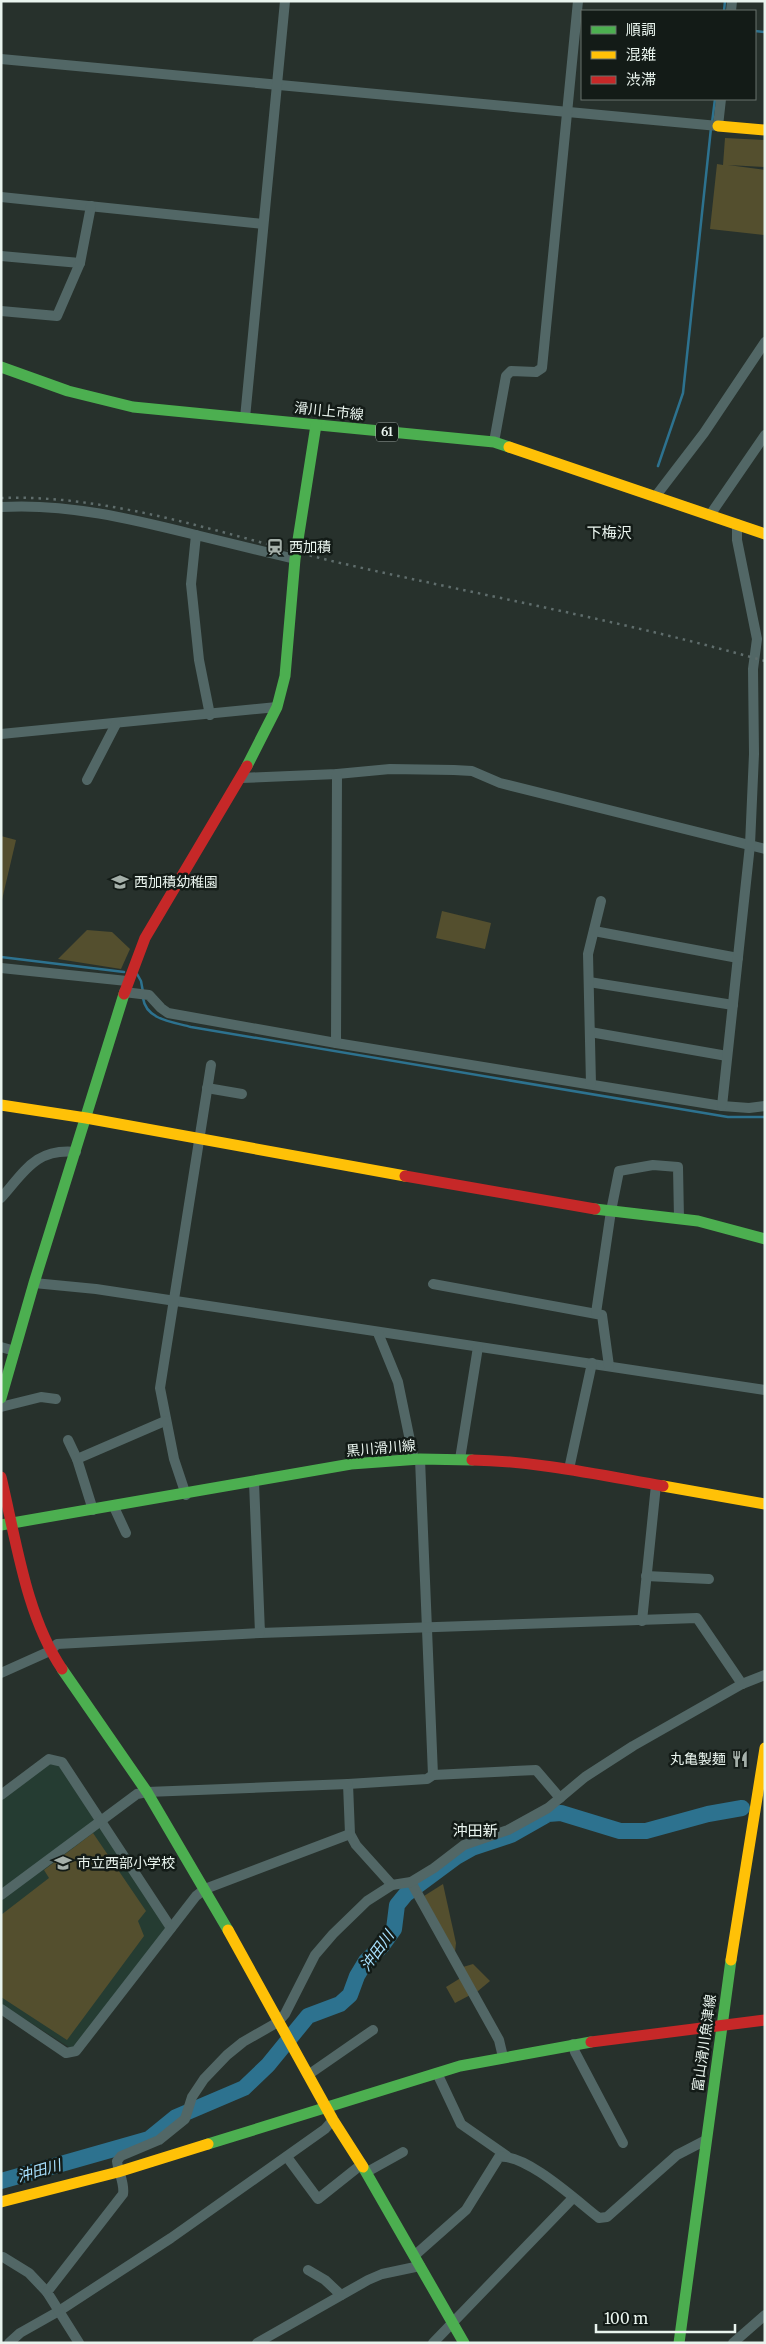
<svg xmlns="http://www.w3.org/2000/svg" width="766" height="2344" viewBox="0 0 766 2344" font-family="Merriweather,'Noto Sans JP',serif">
<rect width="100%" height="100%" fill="#27312c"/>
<!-- built -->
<path fill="#253c32" d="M50,1763l9,2 108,162 -95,122 -71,-45v-205z"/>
<!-- green -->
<g fill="#544f2e">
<path d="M725,138l40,2v27l-37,-2 37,5v65l-55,-6 7,-65 6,1z"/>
<path d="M1,836l15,4 -15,64z"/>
<path d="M442,911l49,12 -6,26 -49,-11z"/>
<path d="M87,930l25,2 18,17 -9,20 -63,-10z"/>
<path d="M93,1833l53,78 -8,10 6,15 -77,104 -66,-43v-82l48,-37 -5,-8z"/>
<path d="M443,1884l13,59 -1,9 -31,-56z"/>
<path d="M473,1964l17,17 -12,10 -23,12 -9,-16 13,-8 4,-12z"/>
</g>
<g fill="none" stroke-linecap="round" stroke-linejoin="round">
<!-- stream -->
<g stroke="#2d728f" stroke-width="2.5">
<path d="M724,11l1,-10"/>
<path d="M755,31l10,1"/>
<path d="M712,123l3,-24"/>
<path d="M658,466l25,-73 28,-265"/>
<path d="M1,957l123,15"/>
<path d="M137,974l4,7 2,11"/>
<path d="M143,998c3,22 30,24 48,29l537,90h37"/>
</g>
<!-- river -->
<path stroke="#2d728f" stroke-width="16" d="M1,2181l148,-42 27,-22 68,-29 24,-23 40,-49 32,-12 10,-9 7,-19 9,-15 15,-14 13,-18 3,-24 9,-11 50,-37 16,-9 39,-13 37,-21 13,-1 59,18h26l62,-17 34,-6"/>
<!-- street -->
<g stroke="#526766" stroke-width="10">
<path d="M731,11l1,-10"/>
<path d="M1,59l717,67 3,-27"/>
<path d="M1,197l262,27"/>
<path d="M1,256l79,7"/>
<path d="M1,311l56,5 23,-53 11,-57"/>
<path d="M245,418l40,-417"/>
<path d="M494,442l12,-66 5,-5 25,1 6,-4 36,-367"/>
<path d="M655,497l49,-64 61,-91"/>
<path d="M1,507c66,-4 131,12 195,28"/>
<path d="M710,515l55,-80"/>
<path d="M210,715l-11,-55 -8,-76 5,-49 99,24"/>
<path d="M1,734l276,-27"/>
<path d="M241,778l96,-4 53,-5 64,1 18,1 28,12 265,66"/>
<path d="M87,780l29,-56"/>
<path d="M594,931l144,27"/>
<path d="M1,968l126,13"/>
<path d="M589,982l144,23"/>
<path d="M124,992l25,3 12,13 7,5 168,30 386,63 27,2 16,-2"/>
<path d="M590,1032l137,24"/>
<path d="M336,1043l1,-269"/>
<path d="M591,1084l-3,-130 13,-53"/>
<path d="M207,1088l35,6"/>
<path d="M722,1106l28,-261 4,-91 -1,-85 4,-30 -20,-99v-16"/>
<path d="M1,1198c24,-27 35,-50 75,-46"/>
<path d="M34,1283l62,6 669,101"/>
<path d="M433,1284l169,31 7,51"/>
<path d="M596,1313l15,-102 8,-40 34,-6 25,2 1,52"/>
<path d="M378,1333l20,49 16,78"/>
<path d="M1,1347l14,4"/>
<path d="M1,1407l40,-10 15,2"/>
<path d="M68,1440l9,19"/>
<path d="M420,1459l13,316"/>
<path d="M460,1459l18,-112"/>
<path d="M569,1469l23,-106"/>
<path d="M254,1482l6,151 437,-15 45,66"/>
<path d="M186,1495l-12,-36 -14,-71 51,-323"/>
<path d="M114,1507l12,26"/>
<path d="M93,1510l-16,-51 88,-38"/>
<path d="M646,1576l63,3"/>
<path d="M642,1621l14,-136"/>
<path d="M1,1673l49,-22 7,-7 203,-11"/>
<path d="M1,1795l48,-36 13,3 109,166"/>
<path d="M411,1882l88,158 4,17"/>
<path d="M392,1885l-36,-40 -6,-11 -2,-50 79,-5 6,-4 103,-5 24,28"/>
<path d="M1,1895l136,-101 10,-2 201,-8"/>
<path d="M1,2009l65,44 10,-2 120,-155 9,-7 145,-55"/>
<path d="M573,2044l2,8 48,91"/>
<path d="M437,2073l24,51 46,32"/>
<path d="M308,2075l65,-45"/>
<path d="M287,2157l31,42 44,-35"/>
<path d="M367,2172l36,-20"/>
<path d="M414,2256l52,-46 33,-53c27,-4 79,45 100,61l8,-1 70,-62 29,-15"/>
<path d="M3,2257l26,16 18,19"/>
<path d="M308,2270l17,10 16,15"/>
<path d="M9,2343l11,-10 39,-22 112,-73 154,-109 8,-9"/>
<path d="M79,2343l-32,-51 76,-98c2,-11 -5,-22 -6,-33l4,-5 38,-16 26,-21 7,-22 12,-18 23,-24 16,-13 35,-20 7,-8 30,-59 18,-21 34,-33 25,-16 19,-3 23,-14 30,-23 44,-15 40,-22 37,-31 48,-31 109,-62 23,-9"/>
<path d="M257,2343l111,-63 14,-6 38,-8"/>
<path d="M433,2343l140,-145"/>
<path d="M733,2343l32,-28"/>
</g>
<!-- fast -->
<g stroke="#4caf50" stroke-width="11">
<path d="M1,367l67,24 65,16 361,35 15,5"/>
<path d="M247,766l30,-59 8,-31 10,-117 21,-134"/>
<path d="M595,1209l103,12 67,18"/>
<path d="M1,1398l33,-115 90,-289"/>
<path d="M1,1525l350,-61 69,-5 52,1"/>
<path d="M62,1669l85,123 81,138"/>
<path d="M208,2144l252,-78 131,-24"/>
<path d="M363,2167l101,176"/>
<path d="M679,2343l52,-383"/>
</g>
<!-- slow -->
<g stroke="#ffc107" stroke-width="11">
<path d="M718,126l47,4"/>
<path d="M509,447l256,87"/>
<path d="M1,1105l85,13 319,58"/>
<path d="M663,1486l102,18"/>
<path d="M228,1930l105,190 30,47"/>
<path d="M731,1960l34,-212"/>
<path d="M1,2202l117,-30 90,-28"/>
</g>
<!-- jam -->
<g stroke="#c62828" stroke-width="11">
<path d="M124,994l21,-56 102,-172"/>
<path d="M405,1176l190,33"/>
<path d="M472,1460c64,1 128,15 191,26"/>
<path d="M1,1477c15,62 25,139 61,192"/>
<path d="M591,2042l174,-22"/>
</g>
<!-- rail -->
<path stroke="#5f6d6c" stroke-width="2.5" stroke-dasharray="2.5 5" stroke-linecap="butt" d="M1,498c112,-4 227,38 335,64 143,33 288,59 429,99"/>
</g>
<!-- icons -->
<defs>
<g id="station-bare" transform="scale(1.35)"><path d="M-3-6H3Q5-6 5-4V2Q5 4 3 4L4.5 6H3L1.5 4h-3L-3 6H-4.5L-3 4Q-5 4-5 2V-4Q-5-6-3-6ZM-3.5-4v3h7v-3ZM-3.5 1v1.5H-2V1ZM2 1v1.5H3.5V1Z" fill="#a5b0aa" stroke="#131b17" stroke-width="2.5" paint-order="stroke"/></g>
<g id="school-bare" transform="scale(1.35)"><path d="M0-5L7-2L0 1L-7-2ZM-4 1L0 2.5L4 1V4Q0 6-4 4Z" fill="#a5b0aa" stroke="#131b17" stroke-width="2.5" paint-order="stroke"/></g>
<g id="restaurant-bare" transform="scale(1.35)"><path d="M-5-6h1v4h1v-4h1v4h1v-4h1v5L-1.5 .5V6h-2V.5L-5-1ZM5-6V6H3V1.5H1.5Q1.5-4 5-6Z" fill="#a5b0aa" stroke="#131b17" stroke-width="2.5" paint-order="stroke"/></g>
</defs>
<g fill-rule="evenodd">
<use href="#station-bare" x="275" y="547"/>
<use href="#school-bare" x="120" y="882"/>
<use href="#restaurant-bare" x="740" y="1759"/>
<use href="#school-bare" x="63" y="1863"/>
</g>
<g text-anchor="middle" stroke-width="5" stroke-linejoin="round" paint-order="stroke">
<!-- shield labels -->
<rect fill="#131b17" stroke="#a9b3ae" stroke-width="1" x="376" y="422.5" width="22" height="19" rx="4"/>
<g font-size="12" font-weight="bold" fill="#e9f4ee">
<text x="387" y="436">61</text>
</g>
<!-- street labels -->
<g font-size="14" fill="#e9f4ee" stroke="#131b17">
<text transform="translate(329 411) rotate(6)" y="5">滑川上市線</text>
<text transform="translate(381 1448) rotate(-5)" y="5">黒川滑川線</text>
<text transform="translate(704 2043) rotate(-82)" y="5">富山滑川魚津線</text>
</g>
<!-- poi labels -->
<g font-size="14" fill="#e9f4ee" stroke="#131b17" text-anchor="start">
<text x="289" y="552">西加積</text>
<text x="134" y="887">西加積幼稚園</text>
<text x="726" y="1764" text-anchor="end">丸亀製麺</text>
<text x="77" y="1868">市立西部小学校</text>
</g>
<!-- neighbourhood labels -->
<g font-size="15" fill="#e9f4ee" stroke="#131b17">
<text x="609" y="538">下梅沢</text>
<text x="475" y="1836">沖田新</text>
</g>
<!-- water labels -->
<g font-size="15" font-style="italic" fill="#a8e1ff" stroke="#131b17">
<text transform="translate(377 1951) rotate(-54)" y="5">沖田川</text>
<text transform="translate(39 2171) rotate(-16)" y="5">沖田川</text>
</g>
</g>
<!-- border -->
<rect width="766" height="2344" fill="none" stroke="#e9f4ee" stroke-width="5"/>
<!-- legend -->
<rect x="581" y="10" width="175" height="90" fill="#131b17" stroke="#69726d"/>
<rect x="591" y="26" width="25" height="8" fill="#4caf50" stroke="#69726d"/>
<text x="626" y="35" font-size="15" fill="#e9f4ee">順調</text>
<rect x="591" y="51" width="25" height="8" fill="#ffc107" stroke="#69726d"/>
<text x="626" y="60" font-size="15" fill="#e9f4ee">混雑</text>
<rect x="591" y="76" width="25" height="8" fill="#c62828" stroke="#69726d"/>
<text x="626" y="85" font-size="15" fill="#e9f4ee">渋滞</text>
<!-- scale -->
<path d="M596 2324v8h139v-8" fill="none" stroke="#e9f4ee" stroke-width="2.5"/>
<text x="604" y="2324" font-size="15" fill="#e9f4ee" stroke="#131b17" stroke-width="4" paint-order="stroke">100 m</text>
</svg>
